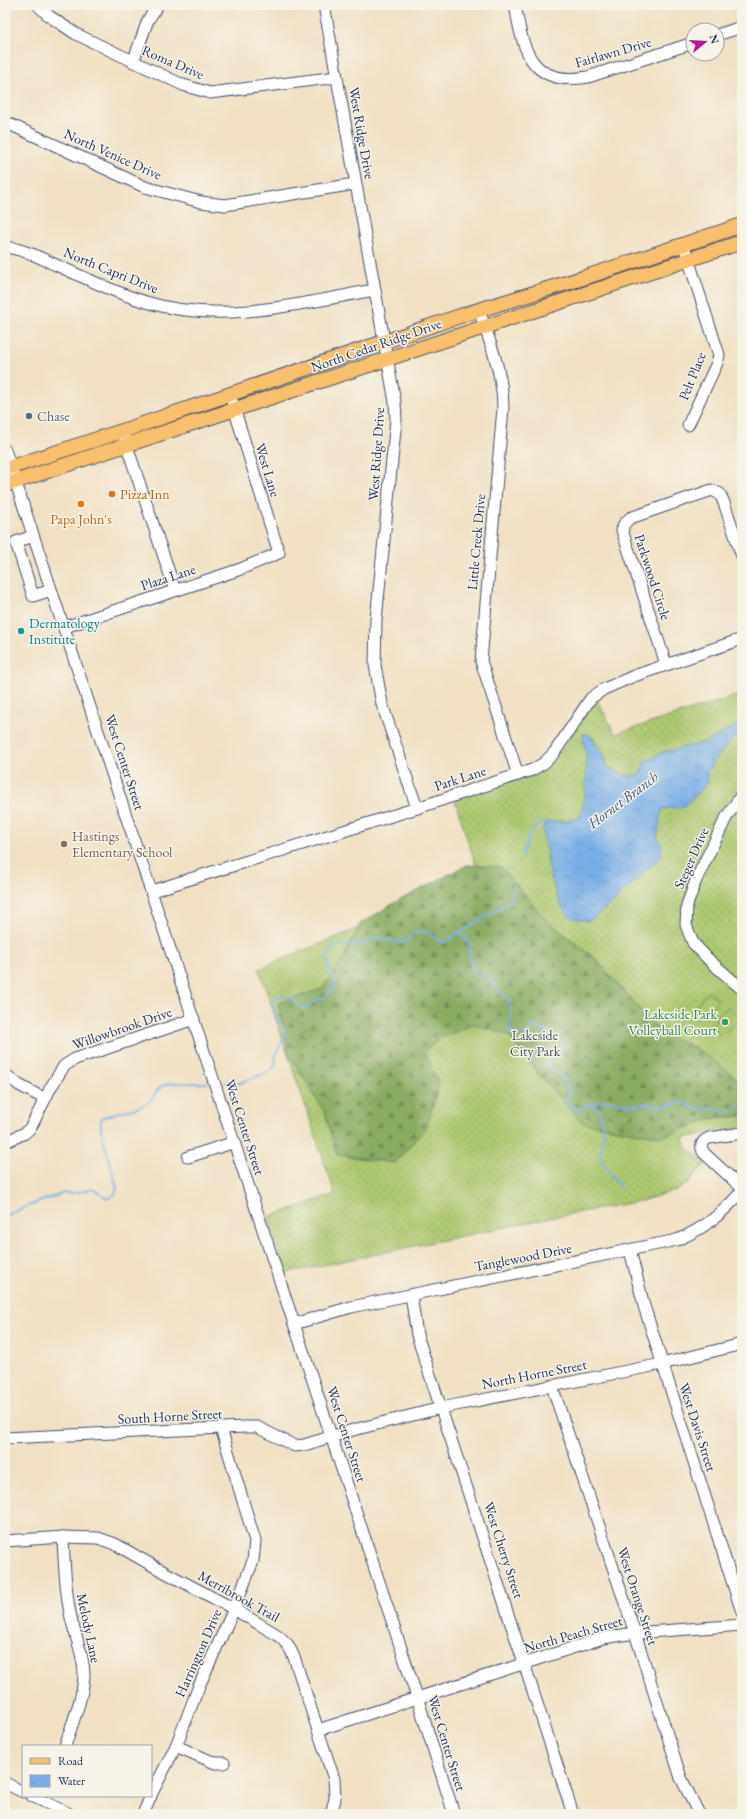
<svg xmlns="http://www.w3.org/2000/svg" width="747" height="1819" viewBox="0 0 747 1819" font-family="'EB Garamond',serif">
<defs>
<pattern id="grass-dots" width="8" height="8" patternUnits="userSpaceOnUse"><rect width="8" height="8" fill="#adc86f"/><path d="M2 2h.1M6 6h.1" fill="none" stroke="#94ac63" stroke-width="1.8" stroke-linecap="round"/></pattern>
<pattern id="forest-firs" width="22" height="20" patternUnits="userSpaceOnUse"><rect width="22" height="20" fill="#8aac62"/><path d="M5 1l3.5 6h-7zM16 11l3.5 6h-7z" fill="#708c54"/></pattern>
<pattern id="water-ripples" width="26" height="14" patternUnits="userSpaceOnUse"><rect width="26" height="14" fill="#79afe7"/><path d="M2 4q2-2 4 0t4 0M15 11q2-2 4 0t4 0" fill="none" stroke="#628fbe"/></pattern>
</defs>
<rect width="100%" height="100%" fill="#f7f3e8"/>
<filter id="ink" filterUnits="userSpaceOnUse"><feTurbulence type="fractalNoise" baseFrequency=".025" numOctaves="2"/><feDisplacementMap in="SourceGraphic" scale="8" xChannelSelector="R" yChannelSelector="G"/><feConvolveMatrix kernelMatrix="1 2 1 2 8 2 1 2 1" color-interpolation-filters="sRGB"/></filter>
<filter id="wash" filterUnits="userSpaceOnUse"><feTurbulence type="fractalNoise" baseFrequency=".012" numOctaves="4" result="noise"/><feDisplacementMap in="SourceGraphic" scale="16" xChannelSelector="R" yChannelSelector="G"/><feGaussianBlur stdDeviation="0.9" result="paint"/><feColorMatrix in="noise" values="0 0 0 0 0 0 0 0 0 0 0 0 0 0 0 0 0 1.4 0 .05"/><feComposite in="paint" operator="in"/></filter>
<g filter="url(#wash)">
<rect width="100%" height="100%" fill="#f1e0c3"/>
<!-- grass -->
<path fill="url(#grass-dots)" stroke="#647c66" d="M742,694v433l-59,11 5,11 19,13 -20,22 -10,6 -36,11 -93,17 -262,55 -18,-56 67,-23 -76,-225 221,-91 -26,-80 98,-36c18,-19 27,-45 45,-63l18,35z"/>
<!-- forest -->
<path fill="url(#forest-firs)" stroke="#526e60" d="M467,865l34,2 45,53 50,39 58,67 48,26 40,30v34l-33,3 -47,18 -79,-14 -43,-47 -32,-41 -34,-11 -33,14 -17,13 15,34 -12,41 -32,37 -58,-8 -12,-42 -36,-59 -11,-51 44,-14 20,-28 18,-37 36,-22z"/>
<!-- pitch -->
<g fill="#adc86f" stroke="#647c66">
<path d="M708,991l10,9 -15,17 -10,-8z"/>
<path d="M728,1007l12,11 -18,18 -11,-11z"/>
</g>
<!-- water -->
<path fill="url(#water-ripples)" stroke="#4a6fa2" d="M742,721v9l-17,17 -19,26 2,10 -24,23 -22,3 -5,28 4,6v13l-53,51 -20,14c-5,-2 -14,-2 -18,-5 -18,-12 -24,-68 -27,-88l3,-6 17,-1 16,-3c7,-15 8,-44 7,-61 0,-10 -4,-14 -2,-24l7,3 16,24 -1,6c12,7 35,20 38,-4l19,-10 44,-10z"/>
<g fill="none" stroke-linecap="round" stroke-linejoin="round">
<!-- stream -->
<g stroke="#79afe7" stroke-width="2">
<path d="M522,854l10,-24 9,-8 6,1"/>
<path d="M460,933l9,9 4,30 4,4 11,-1 8,14 13,10 2,9 -1,24c5,4 13,3 19,1l2,-7 2,-1 27,13 3,4 -3,15h-10l-4,4 1,4 18,14 5,12 -5,9 12,10c6,-2 19,-9 24,-9 18,-1 29,8 47,2l11,4 23,-5 18,8 6,-2 20,3 7,-2 9,-5"/>
<path d="M226,1083h14l31,-12 4,-6 1,-11 10,-19c-4,-14 -13,-15 -13,-33l6,-6c10,0 16,2 21,11l5,1 11,-8 7,-2 13,-13c-5,-12 -16,-30 0,-38 6,-4 15,-1 22,-2 8,-1 13,-8 23,-7 10,2 16,7 26,3l5,-7c15,-6 18,-1 29,9l8,-3 8,-7h3l52,-33 1,-14"/>
<path d="M591,1105l8,3 5,26 -4,22 11,19 10,12"/>
<path d="M5,1216l20,-9 39,-14h12l15,-4 8,3 8,7 7,-4 3,-6 -16,-59v-11c14,-9 33,-7 47,-16 8,-5 7,-15 16,-18 11,-4 31,-1 44,-2"/>
</g>
</g>
</g>
<g filter="url(#ink)">
<g fill="none" stroke-linecap="round" stroke-linejoin="round">
<!-- minor casing -->
<g stroke="#3b4a6d" stroke-width="13">
<g id="minor">
<path d="M38,5l11,11 27,18 107,51 27,8 127,-16"/>
<path d="M324,5l71,397 1,18 -20,200 -1,45 7,39 35,104"/>
<path d="M515,5c8,46 16,82 73,72l105,-34"/>
<path d="M717,35l25,-8"/>
<path d="M133,62l15,-42 10,-15"/>
<path d="M5,122l140,65 56,15 24,3 130,-21"/>
<path d="M684,246l35,109 -2,8 -29,62"/>
<path d="M5,247c18,2 34,10 51,18 30,13 59,28 90,37 75,23 153,2 228,-12"/>
<path d="M479,310c11,32 24,64 24,98l-22,253 37,114"/>
<path d="M124,437l51,153"/>
<path d="M5,450l306,925 106,322 37,117"/>
<path d="M33,536l-17,6 17,54 18,-6"/>
<path d="M65,627l173,-57 41,-17 -49,-158"/>
<path d="M666,664l-44,-134 2,-6 6,-6 82,-28 8,4 4,9 18,53"/>
<path d="M742,794l-16,24 -30,62 -9,25 -1,20 7,18 18,19 31,27"/>
<path d="M152,891l265,-83 115,-38 12,-7 10,-10 37,-55 13,-9 30,-13 108,-37"/>
<path d="M5,1074l14,11 26,14"/>
<path d="M742,1133l-33,5c-7,3 -10,8 -5,15l38,35"/>
<path d="M5,1142l20,-9 6,-6 20,-40 13,-21 11,-7 119,-40"/>
<path d="M188,1157l47,-15"/>
<path d="M630,1250l14,56 98,306"/>
<path d="M411,1295l6,40 156,479"/>
<path d="M294,1324l57,-17 326,-67c28,-12 45,-26 65,-49"/>
<path d="M552,1386l83,247 46,145 18,36"/>
<path d="M5,1438l239,-11h13l38,19 9,-1 49,-15 88,-22 221,-44 80,-20"/>
<path d="M63,1537c1,25 2,51 7,76 4,21 14,41 14,62 -1,24 -12,48 -19,71"/>
<path d="M5,1541l58,-4 35,1 17,6 42,24 77,41 45,27 9,9 6,12 40,122 1,20 -4,15"/>
<path d="M318,1730l285,-92 32,-5 107,-8"/>
<path d="M176,1746l39,17h9"/>
<path d="M5,1783l18,9"/>
<path d="M151,1795l25,-49 23,-60 35,-77 19,-48 2,-20 -34,-113"/>
<path d="M32,1796l38,18"/>
<path d="M143,1814l8,-18"/>
</g>
</g>
<!-- major casing -->
<g stroke="#3b4a6d" stroke-width="16">
<g id="major">
<path d="M5,469l117,-38 344,-117 120,-37 156,-52"/>
<path d="M5,485l737,-243"/>
</g>
</g>
<!-- minor -->
<use href="#minor" stroke="#fff" stroke-width="11"/>
<!-- major -->
<use href="#major" stroke="#f8bf6c" stroke-width="14"/>
</g>
</g>
<!-- markers -->
<circle fill="#5c6f8a" stroke="#f7f3e8" stroke-width="1.5" cx="29" cy="416" r="4"/>
<g fill="#e8710a" stroke="#f7f3e8" stroke-width="1.5">
<circle cx="112" cy="494" r="4"/>
<circle cx="81" cy="504" r="4"/>
</g>
<circle fill="#0f9aa8" stroke="#f7f3e8" stroke-width="1.5" cx="21" cy="631" r="4"/>
<circle fill="#8d6e63" stroke="#f7f3e8" stroke-width="1.5" cx="64" cy="844" r="4"/>
<circle fill="#2e9e5b" stroke="#f7f3e8" stroke-width="1.5" cx="725" cy="1022" r="4"/>
<g text-anchor="middle" stroke-width="3" stroke-linejoin="round" paint-order="stroke">
<!-- street labels -->
<g font-size="14" fill="#1b2f5e" stroke="#f7f3e8">
<text transform="translate(613 52) rotate(-16)" y="5">Fairlawn Drive</text>
<text transform="translate(173 62) rotate(23)" y="5">Roma Drive</text>
<text transform="translate(362 133) rotate(80)" y="5">West Ridge Drive</text>
<text transform="translate(113 154) rotate(24)" y="5">North Venice Drive</text>
<text transform="translate(111 270) rotate(22)" y="5">North Capri Drive</text>
<text transform="translate(376 345) rotate(-19)" y="5">North Cedar Ridge Drive</text>
<text transform="translate(692 376) rotate(-68)" y="5">Pelt Place</text>
<text transform="translate(376 454) rotate(-86)" y="5">West Ridge Drive</text>
<text transform="translate(268 470) rotate(73)" y="5">West Lane</text>
<text transform="translate(476 542) rotate(-85)" y="5">Little Creek Drive</text>
<text transform="translate(168 577) rotate(-18)" y="5">Plaza Lane</text>
<text transform="translate(653 577) rotate(72)" y="5">Parkwood Circle</text>
<text transform="translate(125 762) rotate(72)" y="5">West Center Street</text>
<text transform="translate(460 778) rotate(-18)" y="5">Park Lane</text>
<text transform="translate(691 858) rotate(-66)" y="5">Steger Drive</text>
<text transform="translate(122 1028) rotate(-19)" y="5">Willowbrook Drive</text>
<text transform="translate(245 1127) rotate(72)" y="5">West Center Street</text>
<text transform="translate(523 1257) rotate(-11)" y="5">Tanglewood Drive</text>
<text transform="translate(534 1374) rotate(-11)" y="5">North Horne Street</text>
<text transform="translate(170 1416) rotate(-3)" y="5">South Horne Street</text>
<text transform="translate(698 1427) rotate(72)" y="5">West Davis Street</text>
<text transform="translate(347 1434) rotate(72)" y="5">West Center Street</text>
<text transform="translate(504 1550) rotate(72)" y="5">West Cherry Street</text>
<text transform="translate(239 1596) rotate(29)" y="5">Merribrook Trail</text>
<text transform="translate(638 1596) rotate(72)" y="5">West Orange Street</text>
<text transform="translate(89 1628) rotate(78)" y="5">Melody Lane</text>
<text transform="translate(573 1634) rotate(-16)" y="5">North Peach Street</text>
<text transform="translate(198 1653) rotate(-66)" y="5">Harrington Drive</text>
<text transform="translate(447 1743) rotate(73)" y="5">West Center Street</text>
</g>
<!-- service labels -->
<g font-size="14" fill="#4e5e75" stroke="#f7f3e8" text-anchor="start">
<text x="37" y="421">Chase</text>
</g>
<!-- food labels -->
<g font-size="14" fill="#c56008" stroke="#f7f3e8" text-anchor="start">
<text x="120" y="499">Pizza Inn</text>
<text x="81" y="524" text-anchor="middle">Papa John's</text>
</g>
<!-- culture labels -->
<g font-size="14" fill="#0d838f" stroke="#f7f3e8" text-anchor="start">
<text x="29" y="628">Dermatology<tspan x="29" dy="16">Institute</tspan></text>
</g>
<!-- education labels -->
<g font-size="14" fill="#785e54" stroke="#f7f3e8" text-anchor="start">
<text x="72" y="841">Hastings<tspan x="72" dy="16">Elementary School</tspan></text>
</g>
<!-- leisure labels -->
<g font-size="14" fill="#27864d" stroke="#f7f3e8" text-anchor="end">
<text x="717" y="1019">Lakeside Park<tspan x="717" dy="16">Volleyball Court</tspan></text>
</g>
<!-- park labels -->
<g font-size="14" fill="#405562" stroke="#f7f3e8">
<text x="535" y="1040">Lakeside<tspan x="535" dy="16">City Park</tspan></text>
</g>
<!-- water labels -->
<g font-size="15" font-style="italic" fill="#375587" stroke="#f7f3e8">
<text transform="translate(623 800) rotate(-37)" y="5">Hornet Branch</text>
</g>
</g>
<!-- margin -->
<rect width="747" height="1819" fill="none" stroke="#f7f3e8" stroke-width="20"/>
<!-- legend -->
<rect x="22" y="1745" width="130" height="52" fill="#f7f3e8" stroke="#9fa5b1"/>
<rect x="30" y="1758" width="20" height="6" fill="#f8bf6c" stroke="#9fa5b1"/>
<text x="58" y="1765" font-size="12" fill="#1b2f5e">Road</text>
<rect x="30" y="1775" width="20" height="12" fill="url(#water-ripples)" stroke="#9fa5b1"/>
<text x="58" y="1785" font-size="12" fill="#1b2f5e">Water</text>
<!-- north arrow -->
<g transform="translate(705 42) rotate(72)"><circle r="19" fill="#f7f3e8" stroke="#9fa5b1"/>
<path d="M0-3L7 15L0 10L-7 15Z" fill="#b5179e"/>
<text y="-6" font-size="11" font-weight="bold" text-anchor="middle" fill="#1b2f5e">N</text>
</g>
</svg>
